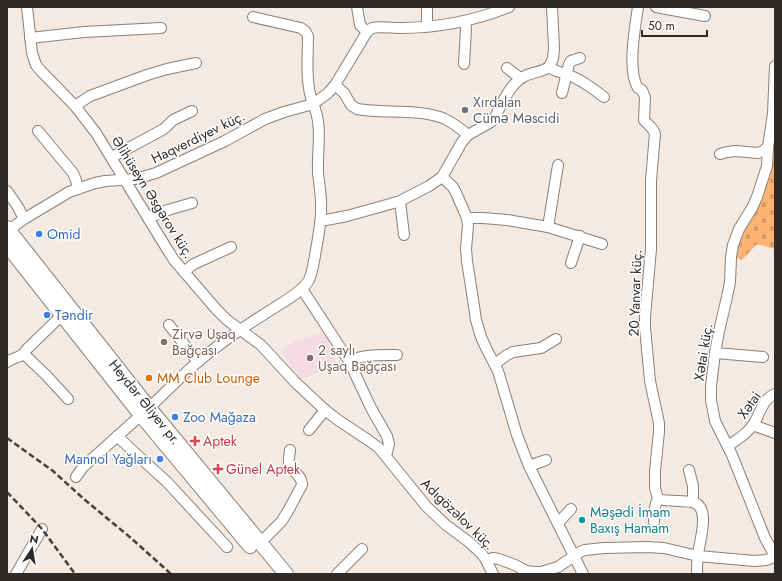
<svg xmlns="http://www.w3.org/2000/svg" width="782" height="581" viewBox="0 0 782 581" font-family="Jost,sans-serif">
<defs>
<pattern id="cemetery-stones" width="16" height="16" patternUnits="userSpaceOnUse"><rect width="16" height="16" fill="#fdb371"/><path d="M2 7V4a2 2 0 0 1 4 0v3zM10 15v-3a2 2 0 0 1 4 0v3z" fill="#d99a62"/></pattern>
</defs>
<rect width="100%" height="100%" fill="#f5eae1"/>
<!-- education -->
<path fill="#f4dbe4" d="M324,332l13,32 -37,16 -19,-29 12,-9z"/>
<!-- cemetery -->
<path fill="url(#cemetery-stones)" d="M775,124v125l-18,-5 -15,16 -7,-3 2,-12z"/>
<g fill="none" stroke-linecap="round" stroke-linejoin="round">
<!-- minor casing -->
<g stroke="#8a8079" stroke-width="12">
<g id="minor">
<path d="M27,7l5,46 4,12 5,6 34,35 21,27 71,116 7,11 42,49 11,11 34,25 34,37 30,28 13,10 30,20 11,8 47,58 20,19 23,17 13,12 4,6 7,14"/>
<path d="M357,7l3,18 7,7"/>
<path d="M427,7v19"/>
<path d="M638,7c-3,20 -11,64 0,81l4,2 3,7 -1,23c4,5 9,7 11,14l-4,46v69l-6,68v11l5,53 9,42v9l-4,39v17l3,11c12,3 24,1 34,3 20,4 7,40 6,53 -1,7 -1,13 -1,19"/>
<path d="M656,7l49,9"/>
<path d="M30,38l54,-6 77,-4"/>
<path d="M464,64l2,-35 -1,-8"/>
<path d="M549,67l4,-8 1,-11 -2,-41"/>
<path d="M507,68l13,10"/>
<path d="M335,85l9,8 7,12 6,4c27,5 62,-1 88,10 8,4 16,10 23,16"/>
<path d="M562,93l7,-29 2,-3 9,-3"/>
<path d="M75,106l15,-10 57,-21 20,-6 29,-6"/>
<path d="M38,131l35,42 3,7 2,9"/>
<path d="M768,147l-1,19 -10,31 -5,11 -13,21 -6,16 -2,12 -1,25 -3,15 -8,34 -4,22 -4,33v14l4,21 17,34 33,83 10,18"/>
<path d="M720,154l7,-2 9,-1 22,2 5,-2 5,-4 5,-34 2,-47"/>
<path d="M112,157l50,-27 4,-3 7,-7 19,-9"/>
<path d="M442,177l11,10 4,8 10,23 1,7 -2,24 1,12 7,45 2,14 5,17 6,13 11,21 19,64 12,31 54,108"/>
<path d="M7,191l11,16 6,12"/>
<path d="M400,201l4,34"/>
<path d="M148,218l20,-8 24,-7"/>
<path d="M467,218h16l24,2 41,7 54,17"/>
<path d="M321,221l26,-5 43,-12 10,-3 29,-15 13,-9 20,-35 6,-7 23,-13 3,-3c8,-15 16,-36 31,-43 8,-4 17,-4 24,-9 5,4 11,5 17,7 14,5 26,14 38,23"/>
<path d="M548,227l10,-62"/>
<path d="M9,230l15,-11 45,-27 26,-9 10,-2 30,-2 21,-6 69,-32 40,-22 19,-7 29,-8c-8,-22 -5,-46 -5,-68l-3,-5 -4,-3 -48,-11"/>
<path d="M571,263l9,-27"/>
<path d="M184,272l6,-5 4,-3 37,-17"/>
<path d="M302,289l47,72 22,47 16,28 2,8 -3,12"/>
<path d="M62,315l-36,35 -2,4 23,22 21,23"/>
<path d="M169,325l29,37"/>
<path d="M715,353l48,4"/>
<path d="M349,361c16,-7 31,-6 48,-6"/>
<path d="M7,362c5,-4 11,-4 17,-8"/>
<path d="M495,364l12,-9 6,-3 28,-4 15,-9"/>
<path d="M149,408c17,-16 33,-33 51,-48 23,-19 48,-36 74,-52 11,-7 29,-17 35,-28 4,-9 5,-20 7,-30 2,-13 5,-26 5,-39 1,-13 -2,-26 -3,-39 -1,-23 5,-47 -5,-68l7,-5 8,-6 7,-8 32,-53c2,-1 3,-3 5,-4 5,-2 21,0 28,0 37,0 74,-7 109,-21"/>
<path d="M753,425l22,8"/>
<path d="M309,430l16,-20"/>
<path d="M117,436l18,17 32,29 60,65"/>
<path d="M728,446c9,-6 19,-12 25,-21 7,-10 9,-26 22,-31"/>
<path d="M529,466l17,-6"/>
<path d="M689,470l4,16v16"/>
<path d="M76,477l7,-10 58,-52"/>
<path d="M654,522c0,-9 0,-16 4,-23"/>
<path d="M558,523l13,-14"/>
<path d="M260,543l21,-21 7,-11 14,-26c0,-11 -11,-13 -13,-22 -1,-4 1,-9 1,-13"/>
<path d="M486,560l7,-2 6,1 16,6 11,6 9,1h6l17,-5 22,-15 5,-2 19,-2 43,-1 17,1 34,8 57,5 11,-1 9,-3"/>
<path d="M16,574l26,-45"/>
<path d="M337,574l25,-25"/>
</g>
</g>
<!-- secondary casing -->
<g stroke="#8a8079" stroke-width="16">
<g id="secondary">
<path d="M7,228l142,180 137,166"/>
<path d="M7,245l134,170 109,131"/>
</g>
</g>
<!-- minor -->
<use href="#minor" stroke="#fff" stroke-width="10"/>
<!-- secondary -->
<use href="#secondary" stroke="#fff" stroke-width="14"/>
<!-- rail -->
<g stroke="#45413d" stroke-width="2.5" stroke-dasharray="6 3" stroke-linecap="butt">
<path d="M7,438l46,33 32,29 46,38 40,36"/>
<path d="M7,492l35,37 33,45"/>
</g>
</g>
<!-- markers -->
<circle fill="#6b7280" stroke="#fff" stroke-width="1.5" cx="465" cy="110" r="4"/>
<g fill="#3f7fe0" stroke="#fff" stroke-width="1.5">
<circle cx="39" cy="234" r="4"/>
<circle cx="47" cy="315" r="4"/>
<circle cx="175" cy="417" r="4"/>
<circle cx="160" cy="459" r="4"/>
</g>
<g fill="#8d6e63" stroke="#fff" stroke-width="1.5">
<circle cx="164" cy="342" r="4"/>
<circle cx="310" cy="358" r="4"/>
</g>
<circle fill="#e8710a" stroke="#fff" stroke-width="1.5" cx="149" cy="378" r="4"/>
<g fill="#e0444e" stroke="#fff" stroke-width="1.5">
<path d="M193 435h4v4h4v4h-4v4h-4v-4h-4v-4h4z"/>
<path d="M216 463h4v4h4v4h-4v4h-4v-4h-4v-4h4z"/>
</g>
<circle fill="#0f9aa8" stroke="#fff" stroke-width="1.5" cx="582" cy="520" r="4"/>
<g text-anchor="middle" stroke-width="3" stroke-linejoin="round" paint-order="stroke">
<!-- worship labels -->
<g font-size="14" fill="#5b616d" stroke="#fff" text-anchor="start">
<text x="473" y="107">Xırdalan<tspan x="473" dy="16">Cümə Məscidi</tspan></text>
</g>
<!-- street labels -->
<g font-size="14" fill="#2e2a27" stroke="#fff">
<text transform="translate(198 137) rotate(-26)" y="5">Haqverdiyev küç.</text>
<text transform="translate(153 197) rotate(58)" y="5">Əlihüseyn Əsgərov küç.</text>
<text transform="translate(635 293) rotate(-88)" y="5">20 Yanvar küç.</text>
<text transform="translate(703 352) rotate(-81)" y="5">Xətai küç.</text>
<text transform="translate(145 402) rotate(51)" y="5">Heydər Əliyev pr.</text>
<text transform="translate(749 405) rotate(-55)" y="5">Xətai</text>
<text transform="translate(458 514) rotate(44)" y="5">Adıgözəlov küç.</text>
</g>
<!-- shop labels -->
<g font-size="14" fill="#366cbe" stroke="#fff" text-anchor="start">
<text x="47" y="239">Omid</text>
<text x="55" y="320">Təndir</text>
<text x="183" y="422">Zoo Mağaza</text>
<text x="152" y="464" text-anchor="end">Mannol Yağları</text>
</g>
<!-- education labels -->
<g font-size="14" fill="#785e54" stroke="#fff" text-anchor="start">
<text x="172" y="339">Zirvə Uşaq<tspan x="172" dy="16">Bağçası</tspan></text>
<text x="318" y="355">2 saylı<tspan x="318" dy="16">Uşaq Bağçası</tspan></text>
</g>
<!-- food labels -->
<g font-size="14" fill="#c56008" stroke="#fff" text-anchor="start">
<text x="157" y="383">MM Club Lounge</text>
</g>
<!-- health labels -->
<g font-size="14" fill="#be3a42" stroke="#fff" text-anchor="start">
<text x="203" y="446">Aptek</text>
<text x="226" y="474">Günel Aptek</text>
</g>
<!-- culture labels -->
<g font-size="14" fill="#0d838f" stroke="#fff" text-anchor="start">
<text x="590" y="517">Məşədi İmam<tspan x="590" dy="16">Baxış Hamam</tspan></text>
</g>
</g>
<!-- border -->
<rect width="782" height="581" fill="none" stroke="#2e2a27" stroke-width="16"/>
<!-- north arrow -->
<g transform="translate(32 549) rotate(12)" stroke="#ffffff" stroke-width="3" paint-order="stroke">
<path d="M0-3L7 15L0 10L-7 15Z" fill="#2e2a27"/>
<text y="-6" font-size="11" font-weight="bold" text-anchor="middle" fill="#2e2a27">N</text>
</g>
<!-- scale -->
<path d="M642 30v6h65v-6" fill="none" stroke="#2e2a27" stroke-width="2"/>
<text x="648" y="30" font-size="12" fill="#2e2a27" stroke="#ffffff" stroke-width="3" paint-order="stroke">50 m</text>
</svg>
